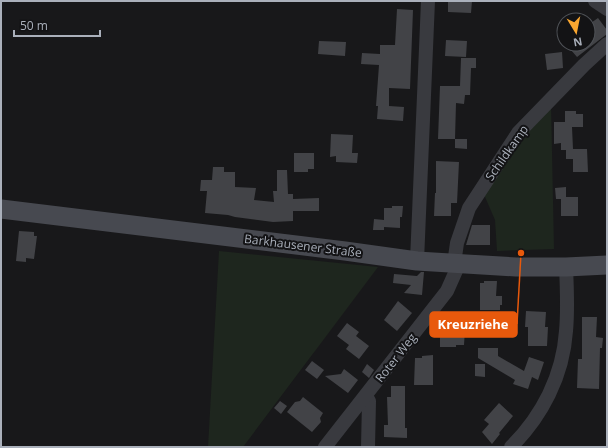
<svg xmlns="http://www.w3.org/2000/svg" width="608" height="448" viewBox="0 0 608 448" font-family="'Open Sans',sans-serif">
<rect width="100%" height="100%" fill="#18181a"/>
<!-- green -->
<g fill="#1e261e">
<path d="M551,103l3,146 -57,2 -2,-31 -16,-37z"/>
<path d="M219,251l159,16 -135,180h-35z"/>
</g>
<!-- building -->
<g fill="#424347">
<path d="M448,1h24l-1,12 -23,-1z"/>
<path d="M397,9l16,1 -3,79 -21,-1v18l15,1 -1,14 -26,-2 1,-13h-2l3,-41 -18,-1 1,-11 18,1v-9h15z"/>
<path d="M598,18l9,12v4l-30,23 -6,-7 8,-6h9v-19z"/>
<path d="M446,40l21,1 -1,16 -21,-1z"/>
<path d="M319,41l27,1 -1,14 -27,-2z"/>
<path d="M562,52l1,16 -16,2 -2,-16z"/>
<path d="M461,58h15v10h-5l-1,27h-5l-1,9 -8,-1 -1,36h12v10l-12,-1v-9h-17l2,-53h20z"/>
<path d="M565,111h11v3h7v13h-11l1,22h14l1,23h-15v-13h-7v-9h-5v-7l-7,1v-22h11z"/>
<path d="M331,134l22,1 -1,18h6l-1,10 -21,-1v-6l-6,1z"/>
<path d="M294,153h20v16h-6v3h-14z"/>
<path d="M436,161l23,1 -2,41h-6v13h-17l1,-23h1z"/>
<path d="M213,167h11v5h11v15l21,1 -2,12 20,2 -1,-11h4v-21h10l1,24h5v5l26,-1v13h-26v10l-20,1 -38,-5 -7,-2 -23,-2 2,-22h-7l1,-11h11z"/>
<path d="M566,187v10h12v19h-17v-17h-5l-1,-11z"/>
<path d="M392,206h11l-1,11h-2v11l-16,-1v-19h8z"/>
<path d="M374,219l10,1v10h-11z"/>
<path d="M472,225h18v20h-24z"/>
<path d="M19,231l15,1v4h3l-3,23 -8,-1v4l-10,-1z"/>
<path d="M421,272h3l-2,23 -18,-2 7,-8 -18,-2 1,-9 23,2z"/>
<path d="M484,281h13l-1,15h6v9h-2v5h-20v-27h4z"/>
<path d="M398,301l14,12 -15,18 -13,-11z"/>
<path d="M526,311l20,1 -1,15h3l-1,19h-19v-19h-3z"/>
<path d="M451,313l15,1 -2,31h-8v2h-16v-11h7l1,-18h3z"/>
<path d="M582,317h15l-1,20 7,1 -1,10h-2l-1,41 -22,-1 1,-29h4z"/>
<path d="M347,323l12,9 -3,4 13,10 -10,13 -13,-10 3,-4 -12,-9z"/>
<path d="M478,348h20v8l26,15 5,-14 15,5 -6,18 -6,-3 -4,12 -15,-5 2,-4 -37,-22z"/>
<path d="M433,355v30h-19l1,-27h7v-2z"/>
<path d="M312,361l12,9 -7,9 -12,-9z"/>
<path d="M367,364l7,6 -5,8 -7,-6z"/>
<path d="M475,364h10v13l-10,-1z"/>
<path d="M344,369l14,11 -10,13 -23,-17 16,-2z"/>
<path d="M391,386h14v42h2v10l-23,-1v-12h4l-1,-28h4z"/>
<path d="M303,397l20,16 -3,5 1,4 -9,10 -25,-20 8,-10 5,-1z"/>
<path d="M280,401l7,5 -6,8 -7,-6z"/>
<path d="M499,403l14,13 -14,17 1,1 -8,10 -10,-12 7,-8 -5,-4z"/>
</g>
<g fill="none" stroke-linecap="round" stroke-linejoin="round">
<!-- street -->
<g stroke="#393a3f" stroke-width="14">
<path d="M595,1l12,8"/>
<path d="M417,261l11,-260"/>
<path d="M454,264l3,-21 12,-35 49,-75 66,-68 23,-21"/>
<path d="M366,396l3,5 -1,46"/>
<path d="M325,447l122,-156 12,-27"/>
<path d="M511,447c31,-31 52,-71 55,-116 2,-21 1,-43 0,-64"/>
</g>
<!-- secondary -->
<path stroke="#474950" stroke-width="19" d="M1,209l344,42 72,10 99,6h50l41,-2"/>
</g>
<g text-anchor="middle" stroke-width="4" stroke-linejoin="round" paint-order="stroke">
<!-- street labels -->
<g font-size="12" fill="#aab0bb" stroke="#131315">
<text transform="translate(507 153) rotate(-55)" y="4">Schildkamp</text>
<text transform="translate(303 246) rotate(7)" y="4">Barkhausener Straße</text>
<text transform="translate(396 358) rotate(-52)" y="4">Roter Weg</text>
</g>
</g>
<!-- callouts -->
<path fill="none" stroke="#e8590c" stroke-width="1.5" d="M521 253L517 324"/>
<circle fill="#e8590c" stroke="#131315" stroke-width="1.5" cx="521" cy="253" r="4"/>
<rect fill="#e8590c" stroke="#e8590c" stroke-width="1.5" x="430" y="312" width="87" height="25" rx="4"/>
<g font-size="13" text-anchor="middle" font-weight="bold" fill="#fff">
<text x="473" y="329">Kreuzriehe</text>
</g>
<!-- border -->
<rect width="608" height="448" fill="none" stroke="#aab0bb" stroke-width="4"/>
<!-- north arrow -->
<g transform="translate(576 32) rotate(170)"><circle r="19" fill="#131315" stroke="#4f5257"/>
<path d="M0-3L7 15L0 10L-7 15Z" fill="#faa730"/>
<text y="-6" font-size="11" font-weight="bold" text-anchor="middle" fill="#aab0bb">N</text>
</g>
<!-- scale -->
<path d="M14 30v6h86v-6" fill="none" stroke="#aab0bb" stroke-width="2"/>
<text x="20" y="30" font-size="12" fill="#aab0bb" stroke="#131315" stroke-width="3" paint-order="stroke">50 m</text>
</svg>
